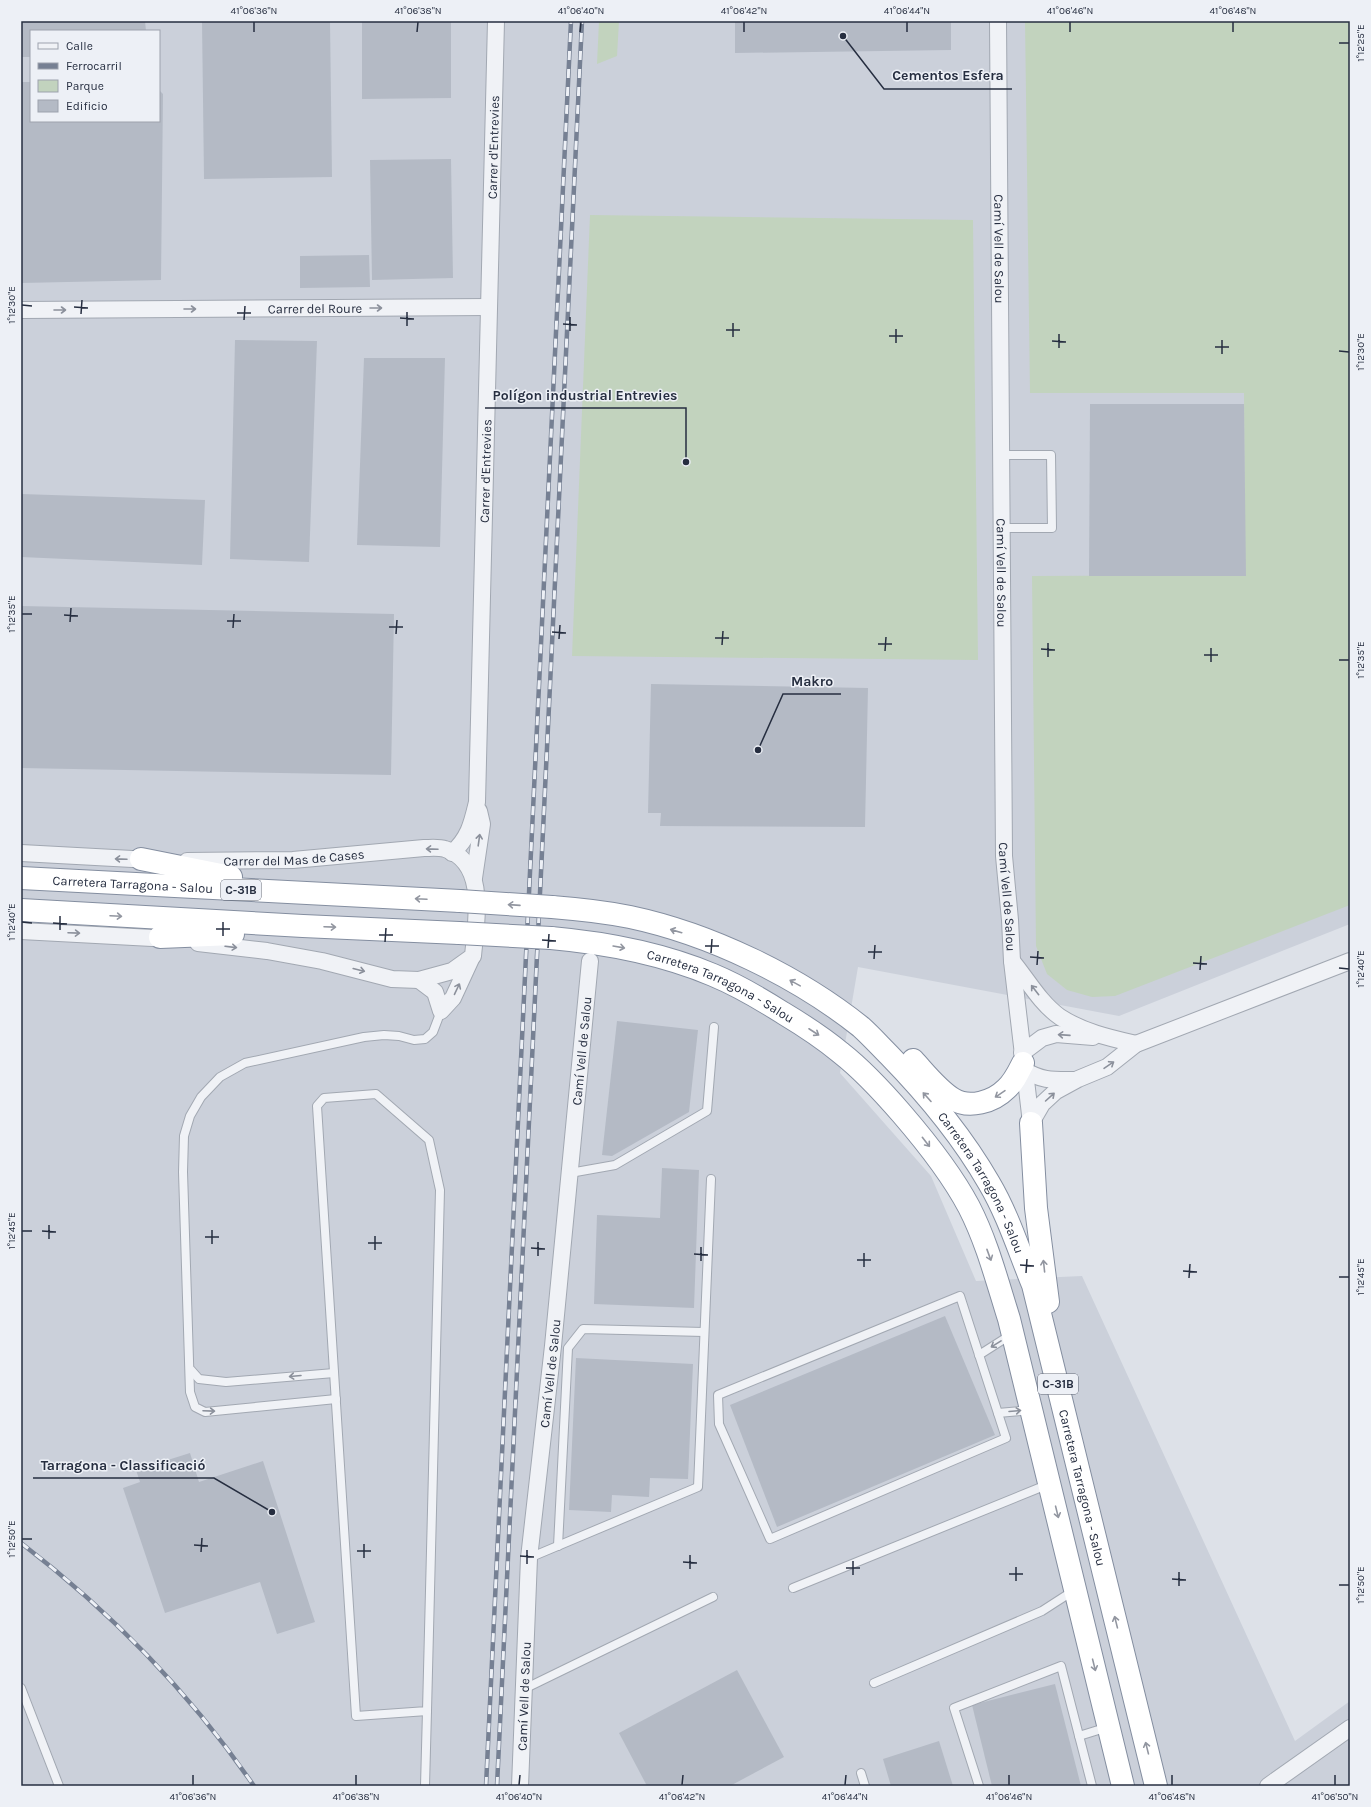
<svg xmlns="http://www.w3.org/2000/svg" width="1371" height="1807" viewBox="0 0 1371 1807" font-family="Karla,sans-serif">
<rect width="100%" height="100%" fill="#dde1e8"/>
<!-- built -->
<path fill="#cbd0da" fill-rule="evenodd" d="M21,21h1329v903l-231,92 -261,-49 -18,106 91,103 45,105 106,-5 213,465 55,-40v85h-1329zM31,31h128v90h-128z"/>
<!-- green -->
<g fill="#c2d3be">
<path d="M599,21h20l-2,35 -20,8z"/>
<path d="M1025,21h325v884l-235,91 -23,1 -25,-7 -20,-16 -11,-28 -4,-370 213,-1 -1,-182h-214z"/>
<path d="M590,215l383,5 5,440 -406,-4z"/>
</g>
<!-- building -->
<g fill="#b4bac5">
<path d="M21,21h124l1,10h-115v26h-10z"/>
<path d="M202,21h128l2,156 -128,2z"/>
<path d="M362,21h89v77l-89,1z"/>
<path d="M735,21h216v29l-216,3z"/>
<path d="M21,82h10v39h128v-31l4,4 -2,186 -140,3z"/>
<path d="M451,159l2,119 -81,2 -2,-120z"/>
<path d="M369,255l1,32 -70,1v-32z"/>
<path d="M235,340l82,1 -8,221 -79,-3z"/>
<path d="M364,358h81l-5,189 -83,-2z"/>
<path d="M1090,404h154l2,172h-157z"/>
<path d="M21,494l184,6 -3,65 -181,-8z"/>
<path d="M21,606l373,8 -3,161 -370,-7z"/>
<path d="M651,684l217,4 -3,139 -205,-1 1,-13h-13z"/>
<path d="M617,1021l81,9 -9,82 -77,44 -10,-1z"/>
<path d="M662,1168l37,2 -5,138 -100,-4 3,-89 63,3z"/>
<path d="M945,1316l50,119 -218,92 -47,-122z"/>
<path d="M576,1358l117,6 -5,115 -38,-1 -1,19 -37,-2 -1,17 -42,-2z"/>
<path d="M190,1453l9,29 64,-21 52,161 -38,12 -17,-52 -95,31 -42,-125 17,-6 -4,-12z"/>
<path d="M737,1670l47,87 -54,29h-83l-28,-53z"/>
<path d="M1055,1684l26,102h-89l-20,-81z"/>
<path d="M939,1741l14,45h-62l-8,-27z"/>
</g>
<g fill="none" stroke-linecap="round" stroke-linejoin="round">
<!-- service casing -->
<g stroke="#a2a8b2" stroke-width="10">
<g id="service">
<path d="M1002,455h49l1,73h-50"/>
<path d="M376,1094l53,46 11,50 -13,521 -71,5 -39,-610 7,-8z"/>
<path d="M570,1173l45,-8 92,-54 7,-84"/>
<path d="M960,1296l46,142 -236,101 -51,-115 -1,-29z"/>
<path d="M979,1355l33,-21"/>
<path d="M191,1370l8,9 27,3 108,-9"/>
<path d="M336,1399l-131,13 -10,-5 -5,-15 -7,-220 1,-36 6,-20 11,-19 19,-20 25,-14 119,-26 20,-2 15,1 15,4 11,-1 8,-7 8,-21"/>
<path d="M998,1413l33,-3"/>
<path d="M558,1546l10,-198 15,-19 121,3"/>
<path d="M529,1558l169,-71 13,-308"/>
<path d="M793,1588l256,-104"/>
<path d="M874,1683l168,-72 31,-20"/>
<path d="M21,1688l38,98"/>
<path d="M524,1689l189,-92"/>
<path d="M1079,1736l29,-9"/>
<path d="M861,1773l4,13"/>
<path d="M425,1786l2,-75"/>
<path d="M979,1786l-25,-78 107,-42 31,120"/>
</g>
</g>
<!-- minor casing -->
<g stroke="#a2a8b2" stroke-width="18">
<g id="minor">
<path id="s1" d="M998,21l6,835 6,64 2,41 19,162"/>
<path id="s2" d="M21,310l468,-3"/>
<path d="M21,853l130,7"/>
<path id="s3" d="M452,853c17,-15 20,-30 25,-51l19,-781"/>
<path id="s4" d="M187,861l106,-1 131,-12c6,0 15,-1 21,1 43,13 31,73 28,107l-21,15 -33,9 -27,-1 -70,-18 -55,-10 -69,-8"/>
<path d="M474,878l8,-54 -3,-13"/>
<path d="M21,931l150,8"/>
<path d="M1012,961c15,18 28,42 48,56 23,15 50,21 76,27"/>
<path d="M419,980l16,12 6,19 12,-13 18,-39"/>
<path d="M1022,1053l20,-15 14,-4 37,3"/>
<path d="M1024,1070c18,11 29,10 50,10"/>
<path d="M1031,1123l11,-19 14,-13 22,-12 29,-12 29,-23 214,-83"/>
<path id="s5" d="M520,1786l9,-228 24,-212 37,-385"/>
<path d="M1268,1786l82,-58"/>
</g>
</g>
<!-- trunk casing -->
<g stroke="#848ea0" stroke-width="24">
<g id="trunk">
<path d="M141,859l90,18"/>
<path id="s6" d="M21,878l439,23"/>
<path id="s7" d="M552,907c26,2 53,5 78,10 80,17 167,59 231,110 10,9 19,19 28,28 38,39 73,81 100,128 19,32 30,68 44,102l123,501"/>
<path d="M21,910l282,16 156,7"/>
<path d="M160,937l73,-3"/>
<path id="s8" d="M551,938c56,5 110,15 162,37 24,10 48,24 70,38 20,12 40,25 58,40 23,18 42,39 61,61 25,29 49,59 67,93 18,35 28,74 40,112l114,467"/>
<path d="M913,1060c12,13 25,30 40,39 16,10 40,3 53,-10 8,-7 12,-16 17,-26"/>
<path d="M1031,1123l5,85 12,94"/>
</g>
</g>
<!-- service -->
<use href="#service" stroke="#f0f2f6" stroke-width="8"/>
<!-- minor -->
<use href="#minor" stroke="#f0f2f6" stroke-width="16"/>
<!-- trunk -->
<use href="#trunk" stroke="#fff" stroke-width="22"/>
<!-- rail casing -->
<g stroke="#768093" stroke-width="4.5">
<g id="rail">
<path d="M21,1543c90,69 169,150 233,243"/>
<path d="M486,1786l85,-1765"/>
<path d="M497,1786l85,-1765"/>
</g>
</g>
<!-- rail -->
<use href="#rail" stroke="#edf0f6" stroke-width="3" stroke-dasharray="9" stroke-linecap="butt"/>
<!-- trunk-bridge casing -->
<g stroke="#848ea0" stroke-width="24" stroke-linecap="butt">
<g id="trunk-bridge">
<path d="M460,901l92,6"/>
<path d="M459,933l92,5"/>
</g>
</g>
<!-- trunk-bridge -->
<use href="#trunk-bridge" stroke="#fff" stroke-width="22"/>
</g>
<!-- one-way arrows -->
<defs><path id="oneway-shaft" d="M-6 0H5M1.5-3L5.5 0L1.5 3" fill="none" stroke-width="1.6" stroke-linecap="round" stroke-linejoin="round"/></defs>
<g stroke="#8b909b">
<use href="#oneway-shaft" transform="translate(376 308)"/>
<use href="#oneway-shaft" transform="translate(190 309)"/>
<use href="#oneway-shaft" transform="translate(60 310)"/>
<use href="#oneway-shaft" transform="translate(479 840) rotate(-82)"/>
<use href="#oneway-shaft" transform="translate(432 849) rotate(-178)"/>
<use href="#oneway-shaft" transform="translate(121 859) rotate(-178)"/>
<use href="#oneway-shaft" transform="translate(74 933) rotate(2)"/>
<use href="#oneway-shaft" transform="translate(231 947) rotate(7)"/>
<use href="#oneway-shaft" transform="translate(359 970) rotate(14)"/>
<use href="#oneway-shaft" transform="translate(457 989) rotate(-65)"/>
<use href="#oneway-shaft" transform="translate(1035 990) rotate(-128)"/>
<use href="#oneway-shaft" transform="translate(1064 1035) rotate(-176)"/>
<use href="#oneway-shaft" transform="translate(1109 1065) rotate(-34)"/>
<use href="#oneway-shaft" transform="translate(1050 1097) rotate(-42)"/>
<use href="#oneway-shaft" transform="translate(996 1344) rotate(148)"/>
<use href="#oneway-shaft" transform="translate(295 1376) rotate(175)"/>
<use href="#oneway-shaft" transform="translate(209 1411) rotate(2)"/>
<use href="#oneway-shaft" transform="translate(1015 1411) rotate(-5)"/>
</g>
<g stroke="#9296a0">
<use href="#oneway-shaft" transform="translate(421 899) rotate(-177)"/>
<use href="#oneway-shaft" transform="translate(514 905) rotate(-176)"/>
<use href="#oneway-shaft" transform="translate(116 916) rotate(3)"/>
<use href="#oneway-shaft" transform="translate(330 927) rotate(2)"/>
<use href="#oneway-shaft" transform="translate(676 931) rotate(-164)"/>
<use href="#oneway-shaft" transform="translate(619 947) rotate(10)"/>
<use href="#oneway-shaft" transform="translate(795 983) rotate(-151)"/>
<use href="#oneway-shaft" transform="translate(814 1032) rotate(33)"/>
<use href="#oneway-shaft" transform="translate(1000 1094) rotate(146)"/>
<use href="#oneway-shaft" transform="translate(927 1097) rotate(-132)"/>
<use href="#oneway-shaft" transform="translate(926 1142) rotate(52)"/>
<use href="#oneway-shaft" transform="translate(989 1255) rotate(70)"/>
<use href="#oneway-shaft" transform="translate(1044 1266) rotate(-96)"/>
<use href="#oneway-shaft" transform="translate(1057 1512) rotate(76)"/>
<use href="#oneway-shaft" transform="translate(1116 1622) rotate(-104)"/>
<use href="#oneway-shaft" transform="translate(1094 1665) rotate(76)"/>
<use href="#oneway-shaft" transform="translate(1147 1748) rotate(-104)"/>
</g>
<!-- ticks -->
<path fill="none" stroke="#262e40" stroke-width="1.5" d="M254,32v-10M417,32l1,-10M580,32l1,-10M744,32v-10M907,32v-10M1070,32v-10M1233,32v-10M1339,43h10M22,305l10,1M74,307l14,1M237,313h14M81,314l1,-14M400,318l14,1M244,320l1,-14M563,324l14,1M407,326v-14M726,330h14M570,331v-14M889,336h14M733,337v-14M1052,341l14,1M896,343v-14M1215,347h14M1059,348v-14M1339,351l10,1M1222,354v-14M22,614h10M64,615l14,1M227,621h14M70,622l1,-14M389,627h14M233,628l1,-14M552,632l14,1M396,634l1,-14M715,638h14M559,639l1,-14M878,644h14M722,645l1,-14M1041,649l14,1M885,651l1,-14M1204,655h14M1048,657v-14M1339,660h10M1211,662v-14M22,922l10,1M53,923l14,1M216,929h14M60,930v-14M379,935h14M223,936v-14M542,940l14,1M385,942l1,-14M705,946h14M548,948l1,-14M868,952h14M711,953l1,-14M1030,957l14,1M874,959l1,-14M1193,963l14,1M1037,965l1,-14M1339,968l10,1M1200,970l1,-14M22,1231h10M42,1231l14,1M205,1237h14M49,1239v-14M368,1243h14M212,1244v-14M531,1248l14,1M375,1250v-14M694,1254l14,1M538,1256v-14M857,1260h14M701,1261v-14M1020,1265l14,1M864,1267v-14M1183,1271l14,1M1026,1273l1,-14M1339,1277h10M1189,1278l1,-14M22,1539h10M194,1545l14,1M357,1551h14M201,1552l1,-14M520,1556l14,1M364,1558v-14M683,1562l14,1M527,1564v-14M846,1568h14M690,1569v-14M1009,1574h14M853,1575v-14M1172,1579l14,1M1016,1581v-14M1339,1585h10M1179,1586v-14M193,1785v-10M356,1785v-10M519,1785l1,-10M682,1785l1,-10M845,1785l1,-10M1009,1785v-10M1172,1785v-10M1335,1785v-10"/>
<g text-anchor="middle" stroke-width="3" stroke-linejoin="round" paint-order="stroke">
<!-- shield labels -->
<g fill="#edf0f6" stroke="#626877" stroke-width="1">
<rect x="221" y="880" width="40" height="20" rx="3"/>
<rect x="1038" y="1374" width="40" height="20" rx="3"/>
</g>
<g font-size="12" font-weight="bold" fill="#262e40">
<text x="241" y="894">C-31B</text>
<text x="1058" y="1388">C-31B</text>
</g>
<!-- street labels -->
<g font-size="13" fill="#262e40" stroke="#edf0f6">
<text dy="5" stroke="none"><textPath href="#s3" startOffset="713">Carrer d'Entrevies</textPath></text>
<text dy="5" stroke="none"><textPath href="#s1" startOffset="228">Camí Vell de Salou</textPath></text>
<text dy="5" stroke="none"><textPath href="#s2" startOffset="294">Carrer del Roure</textPath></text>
<text dy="5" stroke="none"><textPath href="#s3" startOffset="389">Carrer d'Entrevies</textPath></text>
<text dy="5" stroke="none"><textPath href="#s1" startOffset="552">Camí Vell de Salou</textPath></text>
<text dy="5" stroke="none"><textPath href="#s4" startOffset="107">Carrer del Mas de Cases</textPath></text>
<text dy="5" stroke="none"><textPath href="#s6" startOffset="112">Carretera Tarragona - Salou</textPath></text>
<text dy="5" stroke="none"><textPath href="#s1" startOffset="876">Camí Vell de Salou</textPath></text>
<text dy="5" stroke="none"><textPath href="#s8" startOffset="178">Carretera Tarragona - Salou</textPath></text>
<text dy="5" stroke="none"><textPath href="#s5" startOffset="738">Camí Vell de Salou</textPath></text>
<text dy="5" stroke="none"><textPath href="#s7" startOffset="535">Carretera Tarragona - Salou</textPath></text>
<text dy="5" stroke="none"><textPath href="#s5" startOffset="414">Camí Vell de Salou</textPath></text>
<text dy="5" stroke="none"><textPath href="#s7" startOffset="859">Carretera Tarragona - Salou</textPath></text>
<text dy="5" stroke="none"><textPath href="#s5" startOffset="90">Camí Vell de Salou</textPath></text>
</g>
</g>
<!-- callouts -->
<path fill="none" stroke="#262e40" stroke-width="1.5" d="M843 36L884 89H1012M686 462L686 408H485M758 750L783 694H841M272 1512L214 1478H33"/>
<g fill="#262e40" stroke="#edf0f6" stroke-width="1.5">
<circle cx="843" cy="36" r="4"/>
<circle cx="686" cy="462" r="4"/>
<circle cx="758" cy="750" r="4"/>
<circle cx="272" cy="1512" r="4"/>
</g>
<g font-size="14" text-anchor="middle" font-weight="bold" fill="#262e40" stroke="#edf0f6" stroke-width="3" stroke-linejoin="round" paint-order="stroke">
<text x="948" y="80">Cementos Esfera</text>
<text x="585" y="400">Polígon industrial Entrevies</text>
<text x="812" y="686">Makro</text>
<text x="123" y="1470">Tarragona - Classificació</text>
</g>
<!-- border -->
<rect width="1371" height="1807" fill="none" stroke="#edf0f6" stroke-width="44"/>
<!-- legend -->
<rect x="30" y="30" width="130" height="92" fill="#edf0f6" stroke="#9da2ad"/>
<rect x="38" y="43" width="20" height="6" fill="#f0f2f6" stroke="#9da2ad"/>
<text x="66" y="50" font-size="12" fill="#262e40">Calle</text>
<rect x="38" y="63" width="20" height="6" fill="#768093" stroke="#9da2ad"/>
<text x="66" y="70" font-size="12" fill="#262e40">Ferrocarril</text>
<rect x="38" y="80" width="20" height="12" fill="#c2d3be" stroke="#9da2ad"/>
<text x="66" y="90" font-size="12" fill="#262e40">Parque</text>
<rect x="38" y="100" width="20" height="12" fill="#b4bac5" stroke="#9da2ad"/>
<text x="66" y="110" font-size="12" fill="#262e40">Edificio</text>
<rect x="22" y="22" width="1327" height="1763" fill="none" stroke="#262e40" stroke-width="1.5"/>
<g font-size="10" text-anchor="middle" fill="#262e40">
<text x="254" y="14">41°06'36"N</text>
<text x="418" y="14">41°06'38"N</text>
<text x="581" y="14">41°06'40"N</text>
<text x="744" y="14">41°06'42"N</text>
<text x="907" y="14">41°06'44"N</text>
<text x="1070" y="14">41°06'46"N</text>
<text x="1233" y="14">41°06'48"N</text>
<text transform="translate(1360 43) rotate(-90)" y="4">1°12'25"E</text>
<text transform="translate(11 305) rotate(-90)" y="4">1°12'30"E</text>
<text transform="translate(1360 352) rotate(-90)" y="4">1°12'30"E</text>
<text transform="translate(11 614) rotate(-90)" y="4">1°12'35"E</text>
<text transform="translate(1360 660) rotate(-90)" y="4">1°12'35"E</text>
<text transform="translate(11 922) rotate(-90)" y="4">1°12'40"E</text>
<text transform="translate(1360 969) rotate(-90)" y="4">1°12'40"E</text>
<text transform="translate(11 1231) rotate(-90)" y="4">1°12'45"E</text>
<text transform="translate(1360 1277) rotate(-90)" y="4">1°12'45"E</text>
<text transform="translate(11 1539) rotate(-90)" y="4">1°12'50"E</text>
<text transform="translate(1360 1585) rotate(-90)" y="4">1°12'50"E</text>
<text x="193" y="1800">41°06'36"N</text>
<text x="356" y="1800">41°06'38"N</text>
<text x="519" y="1800">41°06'40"N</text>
<text x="682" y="1800">41°06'42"N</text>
<text x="845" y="1800">41°06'44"N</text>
<text x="1009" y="1800">41°06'46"N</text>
<text x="1172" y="1800">41°06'48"N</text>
<text x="1335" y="1800">41°06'50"N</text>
</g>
</svg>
